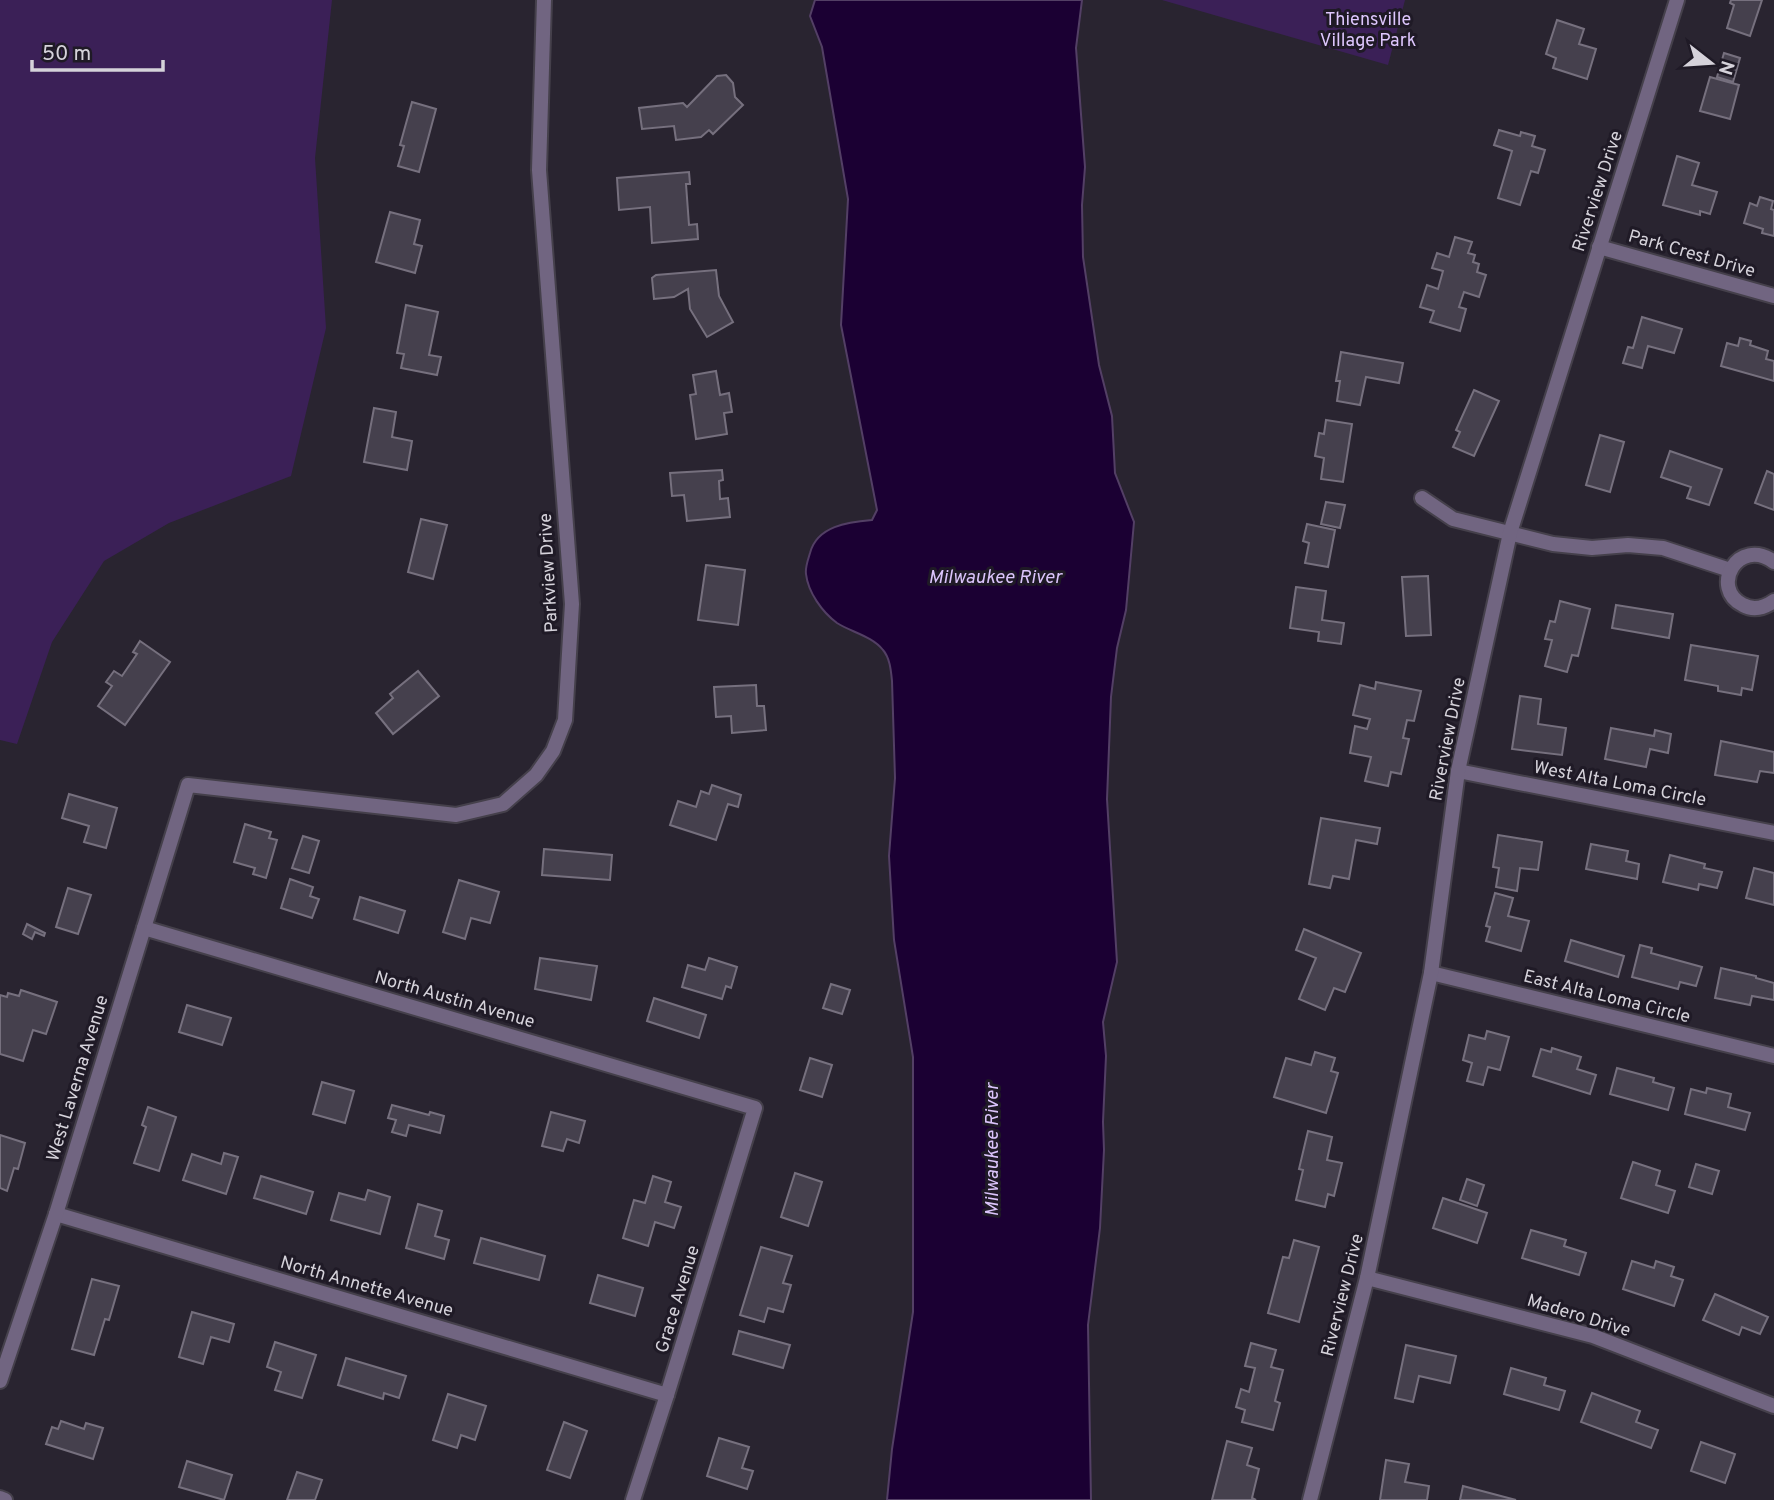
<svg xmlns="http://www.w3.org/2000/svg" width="1774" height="1500" viewBox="0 0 1774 1500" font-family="Overpass,sans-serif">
<rect width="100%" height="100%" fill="#292430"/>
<!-- green -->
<g fill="#3b2057">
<path d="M0,0h332l-17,158 11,170 -35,148 -122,47 -65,38 -52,81 -35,102 -17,-4z"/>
<path d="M1162,0h243l-17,65z"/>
</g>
<!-- water -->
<path fill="#1b0033" stroke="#533f65" stroke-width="2" d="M815,0h267l-6,48 9,119 -3,38 1,52 16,108 13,51 3,57 19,49 -8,88 -9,38 -6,49 -4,102 10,163 -14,60 3,34 -3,66 1,28 -4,78 -12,97 3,175h-204l5,-51 21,-137v-255l-19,-117 -5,-84 6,-78 -3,-97c-1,-10 -2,-23 -9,-31 -11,-14 -32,-18 -46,-27 -15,-11 -29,-31 -31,-49 -1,-7 2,-14 4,-21 7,-27 38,-31 62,-33l5,-10 -36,-185 7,-126 -26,-152 -12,-31z"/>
<!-- building -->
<g fill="#45404d" stroke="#76707e" stroke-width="2">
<path d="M1731,0h31l-12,36 -23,-8 7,-23 -4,-2z"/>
<path d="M1557,20l27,9 -5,15 17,5 -9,30 -34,-11 3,-10 -10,-4z"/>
<path d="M1724,53l16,5 -7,24 -16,-5z"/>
<path d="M726,75l7,8 2,14 8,8 -30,29 -4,-4 -8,7 -25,3 -2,-14 -32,3 -3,-21 44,-5 4,4 30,-31z"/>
<path d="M1710,77l29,8 -9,34 -30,-8z"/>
<path d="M412,102l24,7 -17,63 -21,-6 6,-20 -4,-1z"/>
<path d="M1499,130l21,6 1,-4 14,4 -3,10 13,4 -7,23 -7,-2 -11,34 -22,-7 14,-47 -18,-6z"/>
<path d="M1677,156l22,7 -7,22 25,7 -7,22 -10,-3v4l-37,-10z"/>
<path d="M689,172l1,12h-4l3,41 8,-1 1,15 -46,4 -2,-36 -31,3 -2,-32z"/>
<path d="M1760,197l13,4 -2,8 3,1v26l-12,-3 1,-4 -19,-6 6,-20 7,3z"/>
<path d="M390,212l30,8 -6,24 8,2 -7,27 -39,-11z"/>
<path d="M1455,237l17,5 -4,11 7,2 -2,7 6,2 -2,8 9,3 -7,22 -15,-5 -5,15 7,2 -6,22 -30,-9 4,-11 -14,-4 7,-22 11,4 5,-18 -11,-3 5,-15 12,4z"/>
<path d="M716,270l3,26 14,26 -26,15 -17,-28 -2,-20 -14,8 -20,2 -2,-21 4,-3z"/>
<path d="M406,305l32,7 -9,43 12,2 -4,18 -36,-7 3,-14 -7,-1z"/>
<path d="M1642,317l40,12 -8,24 -26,-7 -6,22 -19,-5 5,-16 5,1z"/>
<path d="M1740,338l11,3 -1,4 18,6 -2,8 8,2v20l-53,-15 6,-23 11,3z"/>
<path d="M1341,352l62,11 -4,20 -33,-6 -6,28 -23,-4 3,-20h-4z"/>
<path d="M716,371l4,24 9,-2 3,19 -8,1 3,21 -31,5 -6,-44 6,-1 -3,-19z"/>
<path d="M1474,390l25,11 -25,55 -21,-9 7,-15 -4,-2z"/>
<path d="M374,408l22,4 -4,25 20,4 -5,29 -43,-8z"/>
<path d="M1326,420l26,4 -9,58 -22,-3 3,-21 -9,-2 4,-23 5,1z"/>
<path d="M1600,435l24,7 -14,50 -24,-7z"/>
<path d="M1670,451l52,18 -13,36 -22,-7 4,-11 -30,-10z"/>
<path d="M722,470l1,10 -4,1 1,18 8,-1 2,19 -43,4 -3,-26 -12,1 -2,-23z"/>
<path d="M1767,471l7,3v36l-19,-7z"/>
<path d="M1326,502l19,3 -5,23 -19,-4z"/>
<path d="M421,519l26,6 -14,54 -25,-7z"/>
<path d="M1307,524l28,6 -7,37 -23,-4 4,-20 -6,-2z"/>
<path d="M706,565l39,5 -7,55 -40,-5z"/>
<path d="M1428,576l3,59 -25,1 -4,-59z"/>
<path d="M1296,587l30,4 -4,29 22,3 -3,21 -23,-3 1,-9 -29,-4z"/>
<path d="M1560,601l30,8 -12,47 -6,-1 -5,17 -22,-6 7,-26 -7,-1 5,-18 5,1z"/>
<path d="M1616,605l57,9 -4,24 -57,-10z"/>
<path d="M140,641l30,21 -45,63 -27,-19 14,-20 -6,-4 8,-11 8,5 15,-22 -4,-2z"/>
<path d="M1691,645l67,11 -6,34 -10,-2 -1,7 -23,-4v-5l-33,-6z"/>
<path d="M418,671l21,25 -46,38 -17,-21 17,-15 -3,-4z"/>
<path d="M1376,682l45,9 -7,30 -7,-1 -4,18 6,1 -8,35 -10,-2 -3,14 -23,-5 6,-24 -21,-4 5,-27 12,3 3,-10 -17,-4 7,-30 15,4z"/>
<path d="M756,685l1,21h7l2,24 -34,3 -1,-17 -15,1 -2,-30z"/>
<path d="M1520,696l21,3 -3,25 28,4 -4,27 -50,-6z"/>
<path d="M1611,728l43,8 1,-6 16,4 -3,19 -18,-4 -4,18 -41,-8z"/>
<path d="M1721,741l53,11v21l-14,-2 -3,11 -42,-7z"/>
<path d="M712,785l29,10 -3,12 -10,-3 -12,36 -46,-15 8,-24 18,6 5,-16 8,3z"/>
<path d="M69,794l48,14 -11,40 -22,-6 5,-16 -27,-8z"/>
<path d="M1321,818l59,10 -3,16 -21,-4 -7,39 -16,-3 -3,12 -21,-4z"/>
<path d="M245,824l26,8 -2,6 8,2 -11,38 -13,-4 2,-6 -21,-6z"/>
<path d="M1498,835l44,7 -4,28 -18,-2 -3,23 -21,-4 3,-19 -6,-1z"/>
<path d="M303,836l16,5 -10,32 -17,-5z"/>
<path d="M1591,844l37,7 -2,10 13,3 -2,15 -51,-10z"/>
<path d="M544,849l68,6 -2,25 -68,-5z"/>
<path d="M1670,855l35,9 -1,4 18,4 -5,16 -18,-4 -1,6 -35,-8z"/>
<path d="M1754,868l20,5v32l-28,-7z"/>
<path d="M290,879l23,8 -3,9 9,3 -7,19 -31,-10z"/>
<path d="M459,880l40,12 -9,31 -19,-5 -6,21 -22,-7z"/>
<path d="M68,888l23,7 -13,39 -22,-7z"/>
<path d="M1495,893l18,5 -5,18 21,5 -8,30 -35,-10 4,-14 -4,-1z"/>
<path d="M360,897l45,14 -7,22 -44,-14z"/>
<path d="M27,924l18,9 -1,3 -9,-4 -3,7 -9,-5z"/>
<path d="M1304,929l57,24 -16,39 -11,-4 -9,22 -26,-11 17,-41 -20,-8z"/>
<path d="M1571,940l53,16 -6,21 -53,-16z"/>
<path d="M1640,945l12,3 -1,5 51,14 -6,19 -16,-4 -2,7 -46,-12z"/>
<path d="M540,958l57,8 -6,34 -56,-11z"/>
<path d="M709,958l28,9 -6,21 -5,-2 -4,13 -40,-12 6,-22 17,5z"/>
<path d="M1721,968l35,8v2l18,5v17l-22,-4 -2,9 -35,-7z"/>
<path d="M831,984l19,6 -8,24 -19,-6z"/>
<path d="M21,990l36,12 -11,32 -13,-4 -10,31 -23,-7v-59l7,2 1,-4 11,3z"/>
<path d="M654,998l52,17 -7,23 -52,-17z"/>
<path d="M187,1005l44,13 -9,27 -43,-13z"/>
<path d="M1487,1031l22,6 -9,33 -12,-3 -5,18 -16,-4 5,-18 -9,-3 6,-25 16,4z"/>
<path d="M1552,1048l29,9 -4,12 19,6 -6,19 -57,-18 8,-27 10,3z"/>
<path d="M1315,1052l20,6 -4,13 7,2 -12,40 -52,-16 12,-39 25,7z"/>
<path d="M810,1058l22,7 -10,32 -22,-7z"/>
<path d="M1617,1068l37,10 -1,4 21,6 -6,22 -58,-16z"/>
<path d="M322,1082l32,9 -9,32 -32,-9z"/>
<path d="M1707,1088l24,6 -3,13 22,6 -5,17 -60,-16 6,-25 15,4z"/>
<path d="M392,1105l37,10 1,-3 14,4 -4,17 -31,-8 -3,11 -14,-4 4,-12 -8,-2z"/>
<path d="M148,1107l28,10 -17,54 -25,-8 12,-36 -4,-2z"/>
<path d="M551,1112l34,9 -6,22 -12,-4 -4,12 -21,-5z"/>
<path d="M1308,1131l24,6 -5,23 15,3 -8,33 -6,-2 -3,13 -29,-7 7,-30 -4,-1z"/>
<path d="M0,1135l25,8 -7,26 -4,-1 -7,23 -7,-3z"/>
<path d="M224,1153l14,4 -12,37 -43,-14 9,-26 29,10z"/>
<path d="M1633,1162l27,9 -4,14 19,6 -7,22 -47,-15z"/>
<path d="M1696,1164l23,7 -7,23 -23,-7z"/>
<path d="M795,1173l27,9 -14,44 -27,-9z"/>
<path d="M261,1176l52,16 -7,22 -52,-16z"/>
<path d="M653,1176l18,6 -6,20 16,5 -7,21 -19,-6 -7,24 -25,-8 11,-38 11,3z"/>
<path d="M1467,1179l17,6 -7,21 -17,-6z"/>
<path d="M368,1190l22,7 -10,37 -49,-14 8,-27 26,7z"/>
<path d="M1443,1198l44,15 -10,30 -44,-15z"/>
<path d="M418,1204l24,7 -7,25 14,4 -5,19 -38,-11z"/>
<path d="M1531,1230l35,10 -2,6 22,7 -7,22 -57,-17z"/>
<path d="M481,1238l64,18 -6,24 -65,-17z"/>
<path d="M1294,1240l25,7 -20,75 -31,-9 15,-56 6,1z"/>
<path d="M761,1247l31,9 -9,27 8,2 -8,27 -15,-4 -4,14 -24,-7z"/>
<path d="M1632,1261l22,7 2,-7 18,6 -3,9 12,4 -9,26 -51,-17z"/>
<path d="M598,1275l45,13 -8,28 -45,-13z"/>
<path d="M92,1279l27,7 -10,34 -4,-1 -11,36 -22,-6z"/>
<path d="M1715,1294l53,23 -8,17 -18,-7 -3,8 -36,-15z"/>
<path d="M192,1312l42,12 -5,18 -18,-5 -8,27 -24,-7z"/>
<path d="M739,1331l51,14 -7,23 -50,-14z"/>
<path d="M275,1342l41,13 -14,43 -27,-8 6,-18 -14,-5z"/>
<path d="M1251,1343l25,7 -5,17 12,3 -8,31 5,2 -7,27 -31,-8 3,-12 -9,-3 5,-18 8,3 6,-24 -10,-2z"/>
<path d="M1406,1345l50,11 -6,27 -31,-7 -6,26 -18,-4z"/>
<path d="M346,1358l60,18 -7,22 -15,-5 -1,6 -45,-14z"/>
<path d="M1511,1368l35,10 -2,7 21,6 -6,19 -55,-16z"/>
<path d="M1592,1393l48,18 -4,11 22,8 -7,18 -70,-26z"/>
<path d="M448,1394l38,12 -11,34 -14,-5 -4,13 -24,-8z"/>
<path d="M61,1421l23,8 2,-6 17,5 -10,31 -47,-15 6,-17 6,2z"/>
<path d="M564,1422l23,9 -17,47 -23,-8z"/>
<path d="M719,1438l30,9 -7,21 11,3 -6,18 -40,-13z"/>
<path d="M1227,1441l25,7 -5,17 12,4 -7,29 4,2h-44z"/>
<path d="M1701,1442l34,12 -10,29 -34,-12z"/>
<path d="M1386,1460l23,4 -4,18 24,4 -2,14h-47z"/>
<path d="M187,1461l45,14 -8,25 -45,-13z"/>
<path d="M297,1472l25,8 -7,20h-28z"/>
<path d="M1463,1486l53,14h-56z"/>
</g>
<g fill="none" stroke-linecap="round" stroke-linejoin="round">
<!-- street casing -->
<g stroke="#45404b" stroke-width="18">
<g id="street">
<path d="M1599,247l175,49"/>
<path d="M1422,498l31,21 100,25 39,4 36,-3 35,3 67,22"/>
<path d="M1774,562c-36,-26 -65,26 -31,43 11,6 21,3 31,-4"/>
<path d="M1458,771l316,62"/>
<path d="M144,928l611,180 -88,287 -34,105"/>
<path d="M1431,973l343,83"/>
<path d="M56,1214l611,181"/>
<path d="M1367,1278l226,58 181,70"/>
<path d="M0,1381l56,-167 132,-429 268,30 47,-11 33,-29 17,-24 12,-31 7,-116 -33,-434 5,-170"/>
<path d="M0,1498l5,2"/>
<path d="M1310,1500l57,-222 64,-305 27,-202 52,-238 167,-533"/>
</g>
</g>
<!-- street -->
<use href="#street" stroke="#716581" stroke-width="14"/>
</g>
<g text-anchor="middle" stroke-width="6" stroke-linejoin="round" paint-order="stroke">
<!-- park labels -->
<g font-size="18" fill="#dec7fe" stroke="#1f1a26">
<text x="1368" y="25">Thiensville<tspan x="1368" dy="21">Village Park</tspan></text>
</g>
<!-- street labels -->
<g font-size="18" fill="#d5d2da" stroke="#1f1a26">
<text transform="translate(1597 191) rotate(-72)" y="6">Riverview Drive</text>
<text transform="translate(1692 253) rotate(16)" y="6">Park Crest Drive</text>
<text transform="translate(548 573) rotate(-93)" y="6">Parkview Drive</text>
<text transform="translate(1447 739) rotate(-79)" y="6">Riverview Drive</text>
<text transform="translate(1620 783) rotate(11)" y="6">West Alta Loma Circle</text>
<text transform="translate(1607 996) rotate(14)" y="6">East Alta Loma Circle</text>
<text transform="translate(455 999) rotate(16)" y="6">North Austin Avenue</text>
<text transform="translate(77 1078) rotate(-73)" y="6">West Laverna Avenue</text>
<text transform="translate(367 1286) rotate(16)" y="6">North Annette Avenue</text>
<text transform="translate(1342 1295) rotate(-76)" y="6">Riverview Drive</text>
<text transform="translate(677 1299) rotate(-73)" y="6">Grace Avenue</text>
<text transform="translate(1579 1315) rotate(17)" y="6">Madero Drive</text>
</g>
<!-- water labels -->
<g font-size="19" font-style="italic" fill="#dbc4fb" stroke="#1f1a26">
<text x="995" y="583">Milwaukee River</text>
<text transform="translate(991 1150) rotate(-90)" y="7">Milwaukee River</text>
</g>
</g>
<!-- north arrow -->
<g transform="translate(1711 63) rotate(107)" stroke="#1f1a26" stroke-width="5" paint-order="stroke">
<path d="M0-5L12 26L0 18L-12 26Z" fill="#d5d2da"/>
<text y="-10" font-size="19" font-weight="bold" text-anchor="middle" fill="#d5d2da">N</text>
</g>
<!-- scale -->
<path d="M32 60v10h131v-10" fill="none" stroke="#d5d2da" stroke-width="3.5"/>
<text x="42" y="60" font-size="21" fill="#d5d2da" stroke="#1f1a26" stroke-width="5" paint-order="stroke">50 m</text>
</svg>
